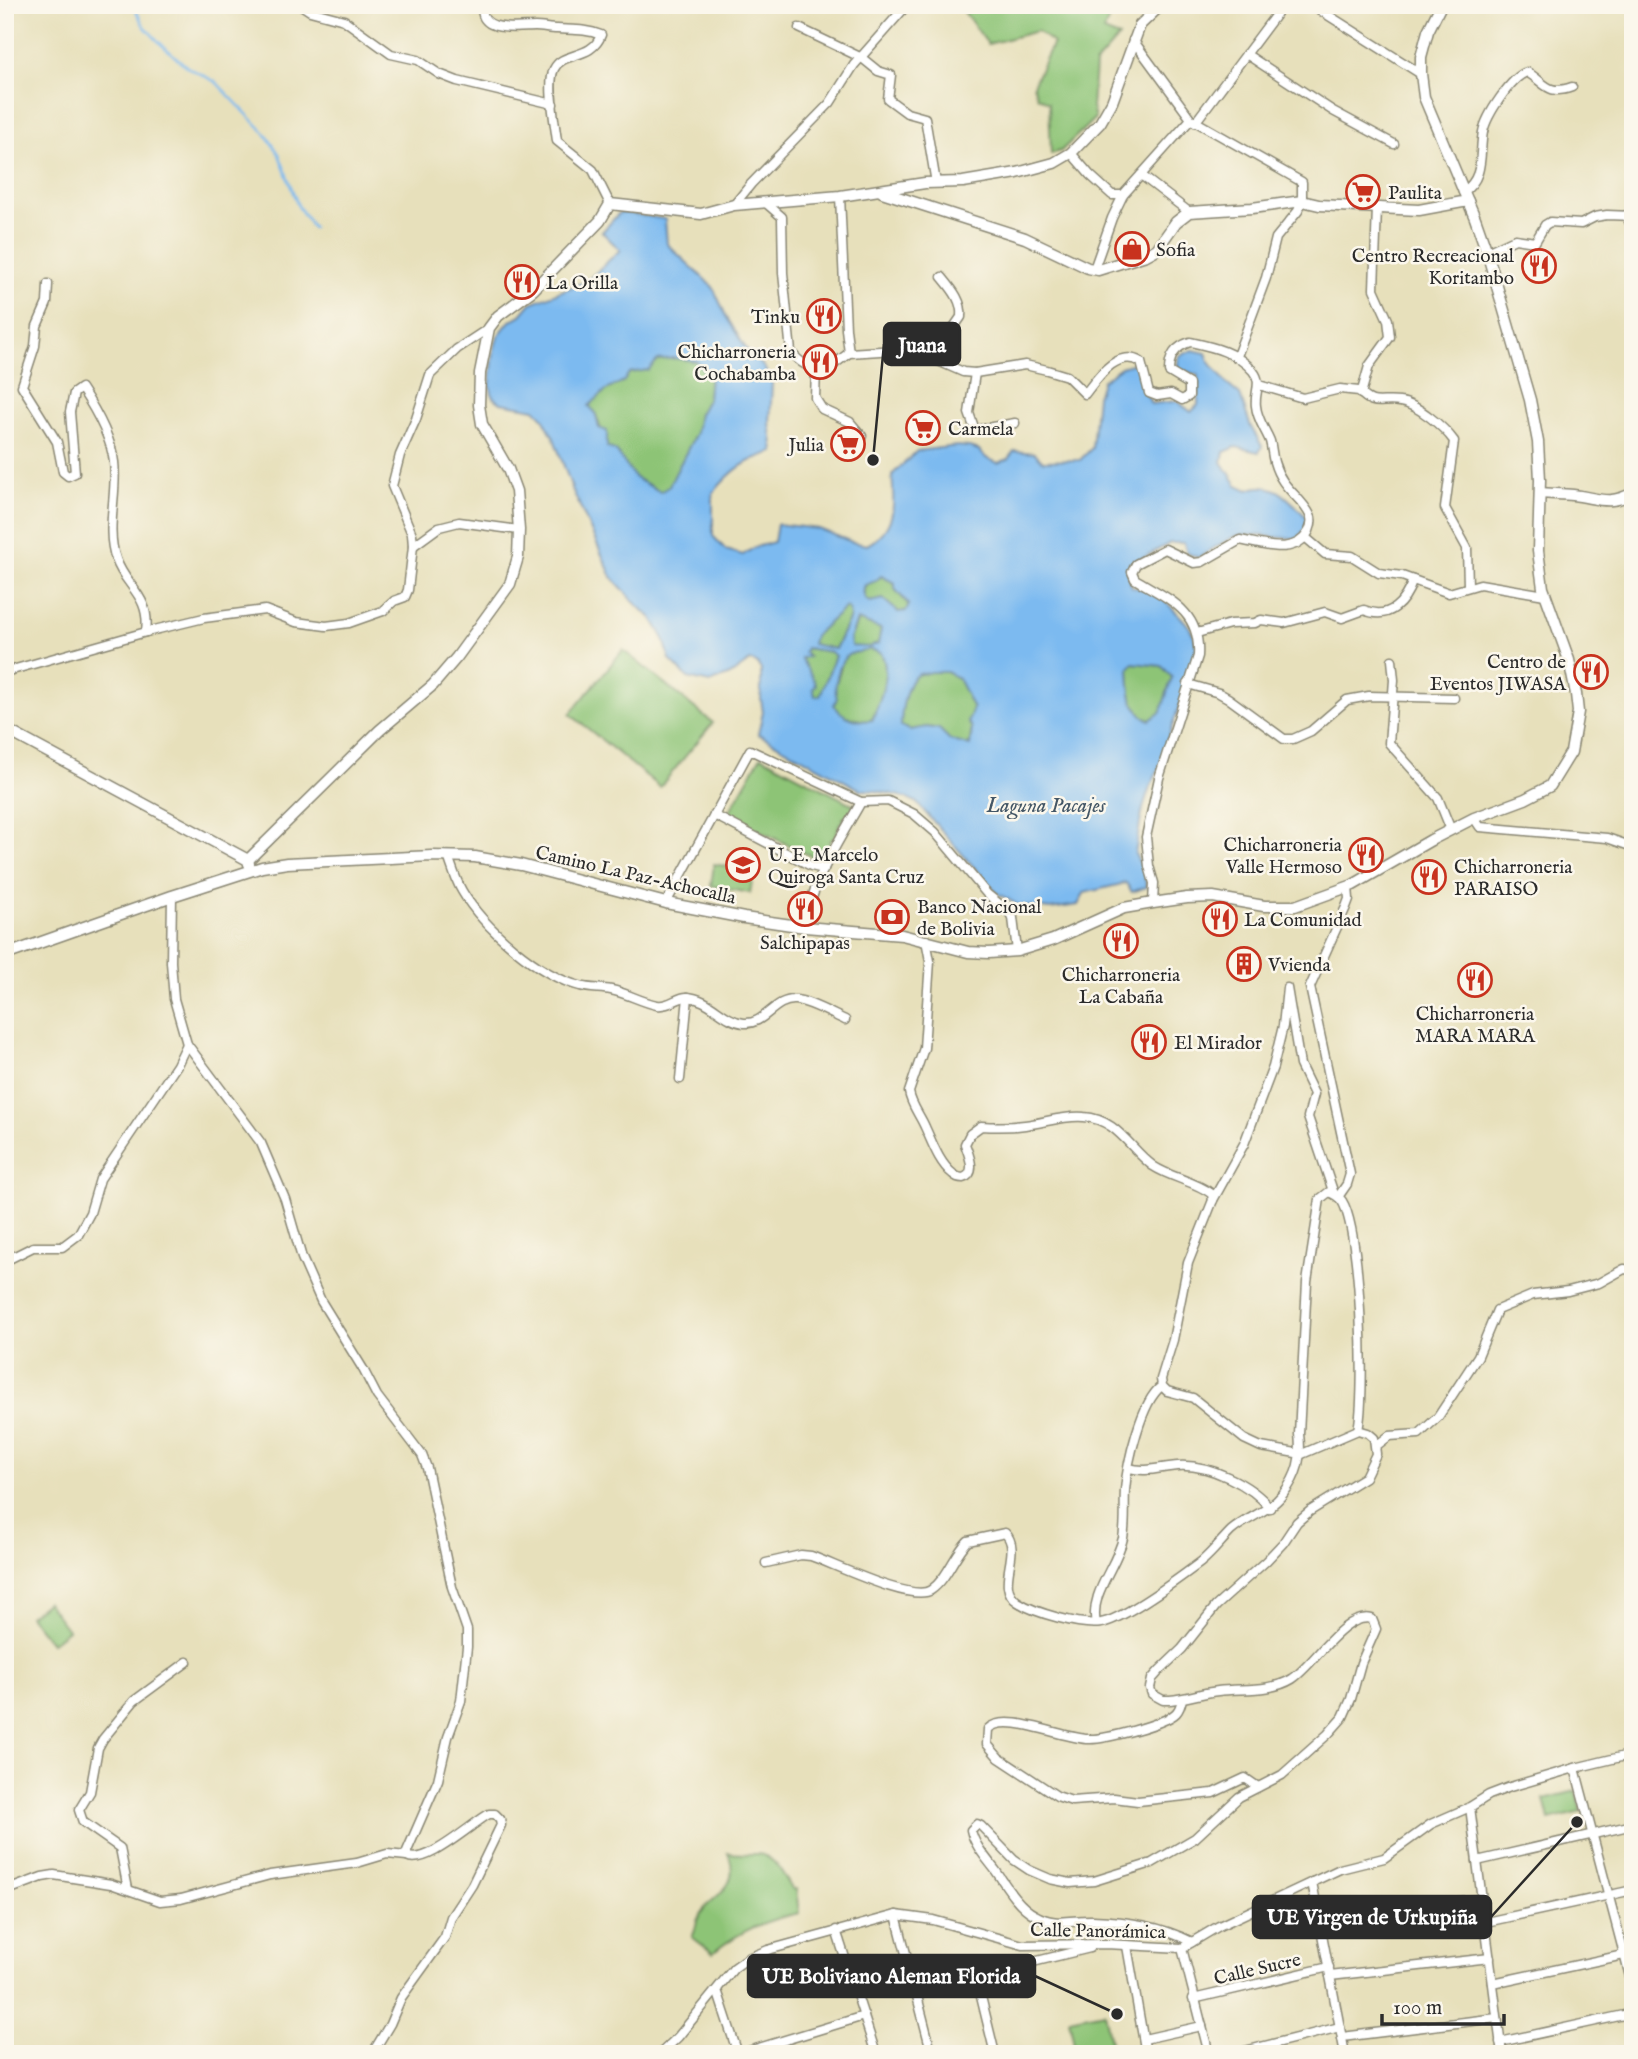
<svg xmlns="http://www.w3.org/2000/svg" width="1638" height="2059" viewBox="0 0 1638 2059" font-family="'IM FELL English',serif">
<rect width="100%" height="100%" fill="#fbf7ec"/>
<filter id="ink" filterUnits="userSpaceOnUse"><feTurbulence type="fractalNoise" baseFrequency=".0143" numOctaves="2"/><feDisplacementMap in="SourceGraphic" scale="14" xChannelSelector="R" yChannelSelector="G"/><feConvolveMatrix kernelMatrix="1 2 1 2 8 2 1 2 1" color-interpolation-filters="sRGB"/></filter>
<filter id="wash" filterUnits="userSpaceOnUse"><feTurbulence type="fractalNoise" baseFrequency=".00686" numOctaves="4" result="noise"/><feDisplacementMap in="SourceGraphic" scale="28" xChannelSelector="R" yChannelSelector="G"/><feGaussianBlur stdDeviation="1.57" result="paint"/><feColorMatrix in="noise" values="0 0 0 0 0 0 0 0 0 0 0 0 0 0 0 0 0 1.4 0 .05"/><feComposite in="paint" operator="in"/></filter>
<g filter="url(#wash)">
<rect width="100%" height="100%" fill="#e7e0bb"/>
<!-- green -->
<g fill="#8dc476" stroke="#5c7850" stroke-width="2">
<path d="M959,5h155l-10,26 15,6 -24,27 -3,44 3,10 -34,33 -10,3 -2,-51 -12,-7 -4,-11 20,-42 -16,-12 -49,13z"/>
<path d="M674,358l22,3 14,16 -2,21 -9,16 -3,19 -27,54 -8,5 -26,-14 -19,-27 -9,-4 -12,-35 -7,-6 18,-16 18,-9 5,-8 18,-3 11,-10z"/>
<path d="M881,576l14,7v6l14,16 -3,6 -8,1 -15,-13 -13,3 -5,-4c-4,-14 5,-16 16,-22z"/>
<path d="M846,607l4,2v8l-15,32 -24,-5 3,-8z"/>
<path d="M858,620l24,9 -4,15 -10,3h-17l-1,-8z"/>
<path d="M806,648l26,4 3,4 -15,40h-5l-14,-38 7,-2 -4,-4z"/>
<path d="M870,649l11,4c10,18 -1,49 -9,67l-7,1 -22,-5 -9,-11v-15l9,-30 6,-6z"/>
<path d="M623,650l90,73 -53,64 -90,-73z"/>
<path d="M1133,663l29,3 10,11 -11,35 -11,8c-21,-10 -20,-31 -21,-52z"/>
<path d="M930,672h17l11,6 15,30 -5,14 4,6 -3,18 -19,-6 -11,-11 -12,-2 -17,3 -9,-4c0,-12 4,-47 18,-52 4,-1 8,0 11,-2z"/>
<path d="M761,756l94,50 -3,8 -9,4 1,3 -4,2 -4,12 -6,6 1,4 -3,1 2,7 -4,7 -5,1 -90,-44 -2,-5z"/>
<path d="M714,864l40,7 -4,22 -39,-7z"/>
<path d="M47,1602l21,28 -17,13 -22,-27z"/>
<path d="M1576,1791l5,21 -32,8 -5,-21z"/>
<path d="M728,1853c10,1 19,1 29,1 18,1 27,22 35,35h4l3,24c-33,7 -60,18 -86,40l-21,-16c4,-6 3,-10 5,-16 8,-26 47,-28 31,-68z"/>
<path d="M1104,2012l8,40 -36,2 -7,-35z"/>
</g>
<!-- water -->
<path fill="#7cbaf0" stroke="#54728e" stroke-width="2" fill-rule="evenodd" d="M620,212l45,7 2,25 46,43 13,29 20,33 18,18 8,16 -2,40 4,29c-29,8 -42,18 -61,41v43l13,14 17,5 12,-8 19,-5 3,-18 42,5 33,13 15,3c29,-16 28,-40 25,-70l25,-24 40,-5 12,1 10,3 7,8 12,5 10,-4 6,-8 21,2 8,8 37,-1 12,-12 5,-52 6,-16 18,-13 13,-4 7,5 2,18 8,18 26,-3 14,11 7,-7v-30l-21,-6 2,-13 14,-6 13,3 3,8 19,24 12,10 11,32 11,19 -3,6 -23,-5 -12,5 -2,10 15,23 11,5c26,-12 43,11 59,28l-2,11 -7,9c-20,2 -42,-6 -61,-2 -6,1 -32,17 -38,22l-12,-5 -3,-10h-14l-38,21 -3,13 3,10 25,5c17,22 39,30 41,62l-29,81c-1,20 -14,39 -21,58 -8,18 -9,41 -13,61l10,18 1,15 -14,5 -6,-9 -42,10 -6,12 -28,4 -32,-4 -21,-12 -81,-91c-12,-6 -42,-13 -55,-12l-103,-56 5,-22 -2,-12v-30l-4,-7 -7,-2 -20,14 -20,8 -22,-5 -18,-18 -6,-21 -12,-21 -15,-13 -25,-28 -39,-86 -20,-55 -11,-20 -7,-7 -34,-6 -8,-6 -3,-11 4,-36 4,-14 12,-15 11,-6 10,-12 56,-22 33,-31 -18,-18zM674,358l22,3 14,16 -2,21 -9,16 -3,19 -27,53 -8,6 -26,-14 -19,-27 -9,-4v-16l-8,-3 -4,-16 -6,-6 17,-16 18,-9 5,-8 19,-3 10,-10zM881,576l14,7v6l14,16 -3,6 -8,1 -15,-13 -13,3 -5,-3 -2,-9 2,-5 11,-4zM846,607l3,2 1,9 -15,31 -23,-5 2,-8zM857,620l24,9 -3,15 -10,3 -17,-1 -1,-7zM806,648l25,4 4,4 -15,40h-5l-2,-8 3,-2c-3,-11 -10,-17 -15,-28l7,-1 -4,-5zM870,649l11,4c10,18 -1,49 -9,67 -14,3 -30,-3 -38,-15l3,-7c-4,-10 1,-36 11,-43 6,-4 15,-2 22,-6zM1133,663l29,3 10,11 -11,35 -11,8c-21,-10 -20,-31 -21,-52zM930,672h17l11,6 15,30 -5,14 4,6 -2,18 -20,-6 -11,-11 -12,-2 -17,3 -9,-4c0,-12 4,-47 18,-52 4,-1 8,0 11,-2z"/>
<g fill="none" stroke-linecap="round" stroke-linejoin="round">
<!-- stream -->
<path stroke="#7cbaf0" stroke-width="2.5" d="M133,5l11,21 17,18 26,23 29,15 49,51 14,21 19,52 15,22"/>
</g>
</g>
<g filter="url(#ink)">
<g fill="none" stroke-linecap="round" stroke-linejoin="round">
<!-- minor casing -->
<g stroke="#898673" stroke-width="11">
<g id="minor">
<path d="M301,5l9,6 34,9 47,34 27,6 21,14 18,7 96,23"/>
<path d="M483,5c-6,29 36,22 52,22 7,0 15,2 22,2 16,1 29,0 44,6 -9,25 -39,16 -47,34 -7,14 1,55 3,72l36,29 17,34"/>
<path d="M1312,5l109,69"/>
<path d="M799,28l63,30 16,13 13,4 -3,24 19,14 18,5 11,65"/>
<path d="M1133,40l58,79 111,63v19l-4,10 -22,27 -10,40 -29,78"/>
<path d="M1246,54l87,57 61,33"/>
<path d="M1071,153l19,22 22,20h11l68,-76 4,3 2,-2 86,-115"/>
<path d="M1141,175l48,37"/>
<path d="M1463,192c22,-14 16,-38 20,-60 3,-16 28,-55 44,-60 19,11 20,24 45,15"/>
<path d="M840,196l6,133 3,24"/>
<path d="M766,203l16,14 1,56 8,79c9,12 20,17 34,19l24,-18 62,-4 52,23 12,1 50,-8 22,5 20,6 18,18c13,-17 32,-46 56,-32l8,31 8,3 14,-2 11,6 7,-4v-12l-20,-12c0,-16 6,-25 21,-30 23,5 47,10 63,29 10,12 1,21 3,35 1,13 9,23 14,35 2,7 2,14 4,21 8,28 26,33 36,53 3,5 1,11 -1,16 -14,26 -46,13 -69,9l-38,22 -8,1 -29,-14 -29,15 -4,8 3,7c33,20 66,31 63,77l-39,122 -13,59 3,29 5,17 -1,20"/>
<path d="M734,205l17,-21 79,-81 24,-38 53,-60"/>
<path d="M1626,215l7,14"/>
<path d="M1487,252l28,-13 20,3 10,-17 5,-3 31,2 14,-7 12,-2 26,1"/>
<path d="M1094,269l18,-51 11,-23"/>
<path d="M932,359l29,-42c2,-16 -10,-29 -19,-40"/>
<path d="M816,370l-1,28 7,11 28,13 12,14"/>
<path d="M975,373l-6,40 6,17 40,-7"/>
<path d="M1259,385l44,13 37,-9 19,2c15,17 21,8 41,11 17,2 44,25 54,39l-9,67 22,40 1,38"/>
<path d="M1361,394l8,-28 21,-29 -2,-17 -14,-31 3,-81"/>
<path d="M1305,537l20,17 27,2 27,17 23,3 47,17 31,-9 65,11"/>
<path d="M413,546l26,-19 20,-5 60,8"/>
<path d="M146,632l58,-14 61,-8 31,12 30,4 23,-3 34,-12 11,-10 11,-4 3,-7 5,-44 -1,-12 -20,-48 8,-31 16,-36 14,-44 27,-26 32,-21"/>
<path d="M1197,633l33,-9 25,-1 6,-3 23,3 41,-11 17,6 22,-8c26,11 41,-8 49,-30"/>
<path d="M1392,660l2,20 -5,63 49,55 13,32"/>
<path d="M5,672l141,-40c5,-37 -21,-45 -30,-73 -11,-30 2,-66 -2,-97 -3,-26 -19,-53 -33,-74l-7,5 -4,19 5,61 -7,3 -5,-4 -6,-30 -35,-56 13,-40 2,-20 10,-23 1,-19"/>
<path d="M1188,684l31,9 9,5 56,41h9l18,-8 36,-31 22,-4 85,2"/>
<path d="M714,815l97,51 13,3"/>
<path d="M1474,818l6,9 127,11 26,9"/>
<path d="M448,856c4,11 8,25 14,35 21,36 77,85 118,95 10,3 21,2 31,4 16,3 30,12 46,15 12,2 20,-8 30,-8 23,1 36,24 57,26 21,2 30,-25 52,-23 13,1 36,14 49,20"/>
<path d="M172,896l-1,66 3,37 13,45 74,99 24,56 17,59 19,43 42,68 14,27 45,59 5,13 25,119 15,43v17l-6,54 -13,36 -10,43 -31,71v5c18,11 64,-32 82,-42h6l5,5 1,6 -29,60 -21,32 -6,20 -44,61 -11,26 -18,30"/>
<path d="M666,903l84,-153 111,52 27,-1 26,13 21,18 52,62 20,16 6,8 4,33"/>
<path d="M805,927c6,-45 34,-86 56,-125"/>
<path d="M926,940l4,21 -6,87 -15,44c2,13 11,23 16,35 7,15 14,36 28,47 3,3 6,4 10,4 15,-4 5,-25 2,-34l5,-10 11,-8c15,1 29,1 44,-1 19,-2 39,-10 59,-8 33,2 45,31 69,49 18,12 42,15 59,28l1,6"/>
<path d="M680,1079l8,-82"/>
<path d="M1338,1197l9,-13 3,-10 -40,-187 36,-80 3,-8 -1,-12"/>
<path d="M5,1261l28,-14h29l16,-12 12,-22 10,-34 77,-114 10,-21"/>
<path d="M1376,1446l13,-10 30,-2 19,-17 40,-61 19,-46 36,-15 35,-4 31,-8 25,-14 9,1"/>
<path d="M1129,1468c17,5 32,-1 49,-2 30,-2 73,18 92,42"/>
<path d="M766,1563l35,-8 10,1c23,8 102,47 120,34 17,-12 23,-35 37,-49l37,-8c19,18 -12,53 13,69 17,11 63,24 83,21 23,-4 80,-46 100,-61 11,-9 20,-21 30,-31 16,-14 38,-19 52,-37 15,-19 19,-36 16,-60l8,-152 13,-83 9,-7c5,2 10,5 13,9 19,30 24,192 16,229"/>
<path d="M1096,1623c-7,-29 21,-57 27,-85 3,-16 1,-32 2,-48 2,-25 16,-90 37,-104"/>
<path d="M1182,1699c-1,5 -2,10 -6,14 -11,11 -72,27 -88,26 -23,0 -83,-28 -100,-10l-1,15 12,14 58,38 15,5 42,-3 24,3 75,-8 32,-15 13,9"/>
<path d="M1575,1768l58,220"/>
<path d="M1470,1807l32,247"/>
<path d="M1477,1861l156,-36"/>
<path d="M1312,1882l33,172"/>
<path d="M128,1889l-8,-41 -37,-26 -4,-12 11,-18 8,-44 5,-9 31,-38 53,-39"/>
<path d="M5,1891l37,-14 12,-2 57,9 49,17 21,-2 89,-24 87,-12 30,-9 20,2"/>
<path d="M896,1915l36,139"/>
<path d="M1318,1915l165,-16"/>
<path d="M1486,1922l147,-32"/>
<path d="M836,1930l40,124"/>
<path d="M1192,1942c-32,-16 -64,-21 -99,-22 -21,-1 -38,7 -58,-5 -16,-8 -29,-29 -39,-44 -9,-12 -22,-26 -25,-41l6,-6 4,2 33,34 15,10 21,9 20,4 24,-2 58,-18 43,-25 44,-41 43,-22 46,-41 15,-17 8,-18 10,-36 15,-34 -4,-10c-27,-8 -58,46 -80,60 -21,13 -50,9 -74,12 -16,2 -31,7 -48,9h-7l-11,-6 -2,-6 2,-9 8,-9 22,-21 34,-43 50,-45 17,-18 14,-21 13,-11 55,-34 11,-23 -2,-16 -6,-5 -10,-3 -56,24 -41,-7 -17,-8 -51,-41 -26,-7 -5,-5 -1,-7 12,-39 15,-77 25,-63 31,-56 29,-77 10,-41 4,-38 13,77 14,29 -6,23 26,77"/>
<path d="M1127,1946l19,108"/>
<path d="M1182,1948l27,106"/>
<path d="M976,1976l19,78"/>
<path d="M1330,1976l160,-18"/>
<path d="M1493,1983l140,-30"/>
<path d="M717,1990l21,64"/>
<path d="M917,1995l59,-19 114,-28"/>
<path d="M1193,1999l136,-32"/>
<path d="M1342,2037l155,-19"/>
<path d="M1144,2039l58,-13"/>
<path d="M1500,2042l133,-29"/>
<path d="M660,2054l18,-17 56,-69 14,-10 20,-8 128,-35 37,5 90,25 83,-1 76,4 37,-22 121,-57 44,-11 47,-34 39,-17 19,-12 21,-8 65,-19 58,-14"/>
<path d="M739,2054l125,-38"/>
<path d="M1233,2054l107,-27"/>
</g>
</g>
<!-- major casing -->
<g stroke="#898673" stroke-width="13">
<g id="major">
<path d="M882,192l143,46 63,30 10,2 48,-15 11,-6 19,-27 13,-10 63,-4 50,-7 17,4 100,5 49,-9"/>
<path d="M1540,493c11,1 22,1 33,2 25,3 36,11 60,-2"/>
<path d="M5,729l243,131 1,4"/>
<path d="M248,860l132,-130 53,-45 24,-28 53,-73 8,-27 1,-27 -3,-39 -8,-22 -26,-45 -3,-19 1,-32 9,-45 9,-12 35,-26 67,-69 10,-17 91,10 33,-9 106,-9 85,-13 38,-1 54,-9 37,-10 17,-10 29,-30 12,-21 28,-77 21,-20"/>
<path d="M5,955l167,-59 90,-29 25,-4 145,-7 43,1 46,8 145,38 78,15 61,9 97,8 66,17 21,1 28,-2 36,-11 71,-32 29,-5 34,-5 26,-1 51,9h31l58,-21 78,-45 43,-22 51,-19 25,-13 21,-34 7,-40 -2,-18 -7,-34 -26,-72 -5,-37 2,-71 -2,-38 -8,-42 -43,-148 -12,-34 -51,-121 -3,-23v-17l7,-26 13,-26"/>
</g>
</g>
<!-- minor -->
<use href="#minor" stroke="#fff" stroke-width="8"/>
<!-- major -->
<use href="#major" stroke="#fff" stroke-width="10"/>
</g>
</g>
<!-- icons -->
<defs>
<g id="supermarket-ring" transform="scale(1.75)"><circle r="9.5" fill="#fbf7ec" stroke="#c8321e" stroke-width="1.5"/><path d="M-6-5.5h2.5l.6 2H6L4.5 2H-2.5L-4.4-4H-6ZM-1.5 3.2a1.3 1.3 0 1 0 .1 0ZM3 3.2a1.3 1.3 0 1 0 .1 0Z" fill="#c8321e"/></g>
<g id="shop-ring" transform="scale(1.75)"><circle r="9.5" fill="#fbf7ec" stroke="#c8321e" stroke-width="1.5"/><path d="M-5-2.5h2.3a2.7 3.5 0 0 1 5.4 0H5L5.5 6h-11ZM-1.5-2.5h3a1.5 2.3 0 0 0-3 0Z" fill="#c8321e"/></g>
<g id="restaurant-ring" transform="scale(1.75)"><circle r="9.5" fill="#fbf7ec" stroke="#c8321e" stroke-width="1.5"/><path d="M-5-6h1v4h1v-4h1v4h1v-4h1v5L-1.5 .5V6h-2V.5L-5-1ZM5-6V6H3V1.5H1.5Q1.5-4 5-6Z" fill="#c8321e"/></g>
<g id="school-ring" transform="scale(1.75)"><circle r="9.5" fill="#fbf7ec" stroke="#c8321e" stroke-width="1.5"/><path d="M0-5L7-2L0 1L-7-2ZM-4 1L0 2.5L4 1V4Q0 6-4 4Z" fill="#c8321e"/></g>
<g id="bank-ring" transform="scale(1.75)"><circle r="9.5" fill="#fbf7ec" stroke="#c8321e" stroke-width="1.5"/><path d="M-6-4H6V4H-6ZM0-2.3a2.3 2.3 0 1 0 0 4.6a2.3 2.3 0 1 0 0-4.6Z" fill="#c8321e"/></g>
<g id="building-ring" transform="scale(1.75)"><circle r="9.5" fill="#fbf7ec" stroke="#c8321e" stroke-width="1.5"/><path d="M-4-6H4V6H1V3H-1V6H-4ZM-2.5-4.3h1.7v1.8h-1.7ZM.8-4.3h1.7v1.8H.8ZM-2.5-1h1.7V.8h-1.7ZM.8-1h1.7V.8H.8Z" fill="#c8321e"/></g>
</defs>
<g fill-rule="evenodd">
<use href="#supermarket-ring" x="1363" y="192"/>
<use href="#shop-ring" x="1132" y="249"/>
<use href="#restaurant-ring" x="1539" y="266"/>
<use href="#restaurant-ring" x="522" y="282"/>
<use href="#restaurant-ring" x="824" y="316"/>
<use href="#restaurant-ring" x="820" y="362"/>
<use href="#supermarket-ring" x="923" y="428"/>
<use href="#supermarket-ring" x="848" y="444"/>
<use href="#restaurant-ring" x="1591" y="672"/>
<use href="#restaurant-ring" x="1366" y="855"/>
<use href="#school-ring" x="743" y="865"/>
<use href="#restaurant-ring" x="1429" y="877"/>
<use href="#restaurant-ring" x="805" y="909"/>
<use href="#bank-ring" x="892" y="917"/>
<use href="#restaurant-ring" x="1220" y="919"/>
<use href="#restaurant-ring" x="1121" y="941"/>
<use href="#building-ring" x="1244" y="964"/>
<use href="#restaurant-ring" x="1475" y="980"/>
<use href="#restaurant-ring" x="1149" y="1042"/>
</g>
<g text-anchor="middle" stroke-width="5" stroke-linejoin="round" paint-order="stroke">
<!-- poi labels -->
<g font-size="19" fill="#2b2b2b" stroke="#fbf7ec" text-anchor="start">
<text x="1388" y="199">Paulita</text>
<text x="1156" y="256">Sofia</text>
<text x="1514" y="262" text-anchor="end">Centro Recreacional<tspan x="1514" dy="22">Koritambo</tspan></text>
<text x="546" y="289">La Orilla</text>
<text x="800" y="323" text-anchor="end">Tinku</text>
<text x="796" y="358" text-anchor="end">Chicharroneria<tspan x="796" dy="22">Cochabamba</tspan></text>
<text x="948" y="435">Carmela</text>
<text x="824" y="451" text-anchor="end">Julia</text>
<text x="1566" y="668" text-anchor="end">Centro de<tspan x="1566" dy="22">Eventos JIWASA</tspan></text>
<text x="1342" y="851" text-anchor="end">Chicharroneria<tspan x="1342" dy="22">Valle Hermoso</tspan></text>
<text x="768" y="861">U. E. Marcelo<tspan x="768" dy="22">Quiroga Santa Cruz</tspan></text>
<text x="1454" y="873">Chicharroneria<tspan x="1454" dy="22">PARAISO</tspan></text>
<text x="917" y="913">Banco Nacional<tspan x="917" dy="22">de Bolivia</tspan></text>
<text x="1244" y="926">La Comunidad</text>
<text x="805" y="949" text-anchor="middle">Salchipapas</text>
<text x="1268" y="971">Vvienda</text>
<text x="1121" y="981" text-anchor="middle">Chicharroneria<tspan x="1121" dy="22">La Cabaña</tspan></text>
<text x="1475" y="1020" text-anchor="middle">Chicharroneria<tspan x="1475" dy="22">MARA MARA</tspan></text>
<text x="1174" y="1049">El Mirador</text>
</g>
<!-- street labels -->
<g font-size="19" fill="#2b2b2b" stroke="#fbf7ec">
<text transform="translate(636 874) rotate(13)" y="7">Camino La Paz-Achocalla</text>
<text transform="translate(1098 1930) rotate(1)" y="7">Calle Panorámica</text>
<text transform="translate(1257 1968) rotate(-13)" y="7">Calle Sucre</text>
</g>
<!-- water labels -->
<g font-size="21" font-style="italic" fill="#435666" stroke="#fbf7ec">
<text x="1046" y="812">Laguna Pacajes</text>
</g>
</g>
<!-- callouts -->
<path fill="none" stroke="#2b2b2b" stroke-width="2.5" d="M873 460L884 344M1577 1822L1491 1917M1117 2014L1035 1976"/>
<g fill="#2b2b2b" stroke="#fbf7ec" stroke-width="2.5">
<circle cx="873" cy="460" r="7"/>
<circle cx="1577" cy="1822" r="7"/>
<circle cx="1117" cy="2014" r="7"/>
</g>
<g fill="#2b2b2b" stroke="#2b2b2b" stroke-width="2.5">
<rect x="884" y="323" width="76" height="42" rx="7"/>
<rect x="1253" y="1896" width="238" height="42" rx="7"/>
<rect x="748" y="1955" width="287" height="42" rx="7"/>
</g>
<g font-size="21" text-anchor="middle" font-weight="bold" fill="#fff">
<text x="922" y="352">Juana</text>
<text x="1372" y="1924">UE Virgen de Urkupiña</text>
<text x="891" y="1983">UE Boliviano Aleman Florida</text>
</g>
<!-- margin -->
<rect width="1638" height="2059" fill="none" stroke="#fbf7ec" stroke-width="28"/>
<!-- scale -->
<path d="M1382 2014v10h122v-10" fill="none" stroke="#2b2b2b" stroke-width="3.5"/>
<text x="1393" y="2014" font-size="21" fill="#2b2b2b" stroke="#fbf7ec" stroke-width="5" paint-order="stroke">100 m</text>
</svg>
